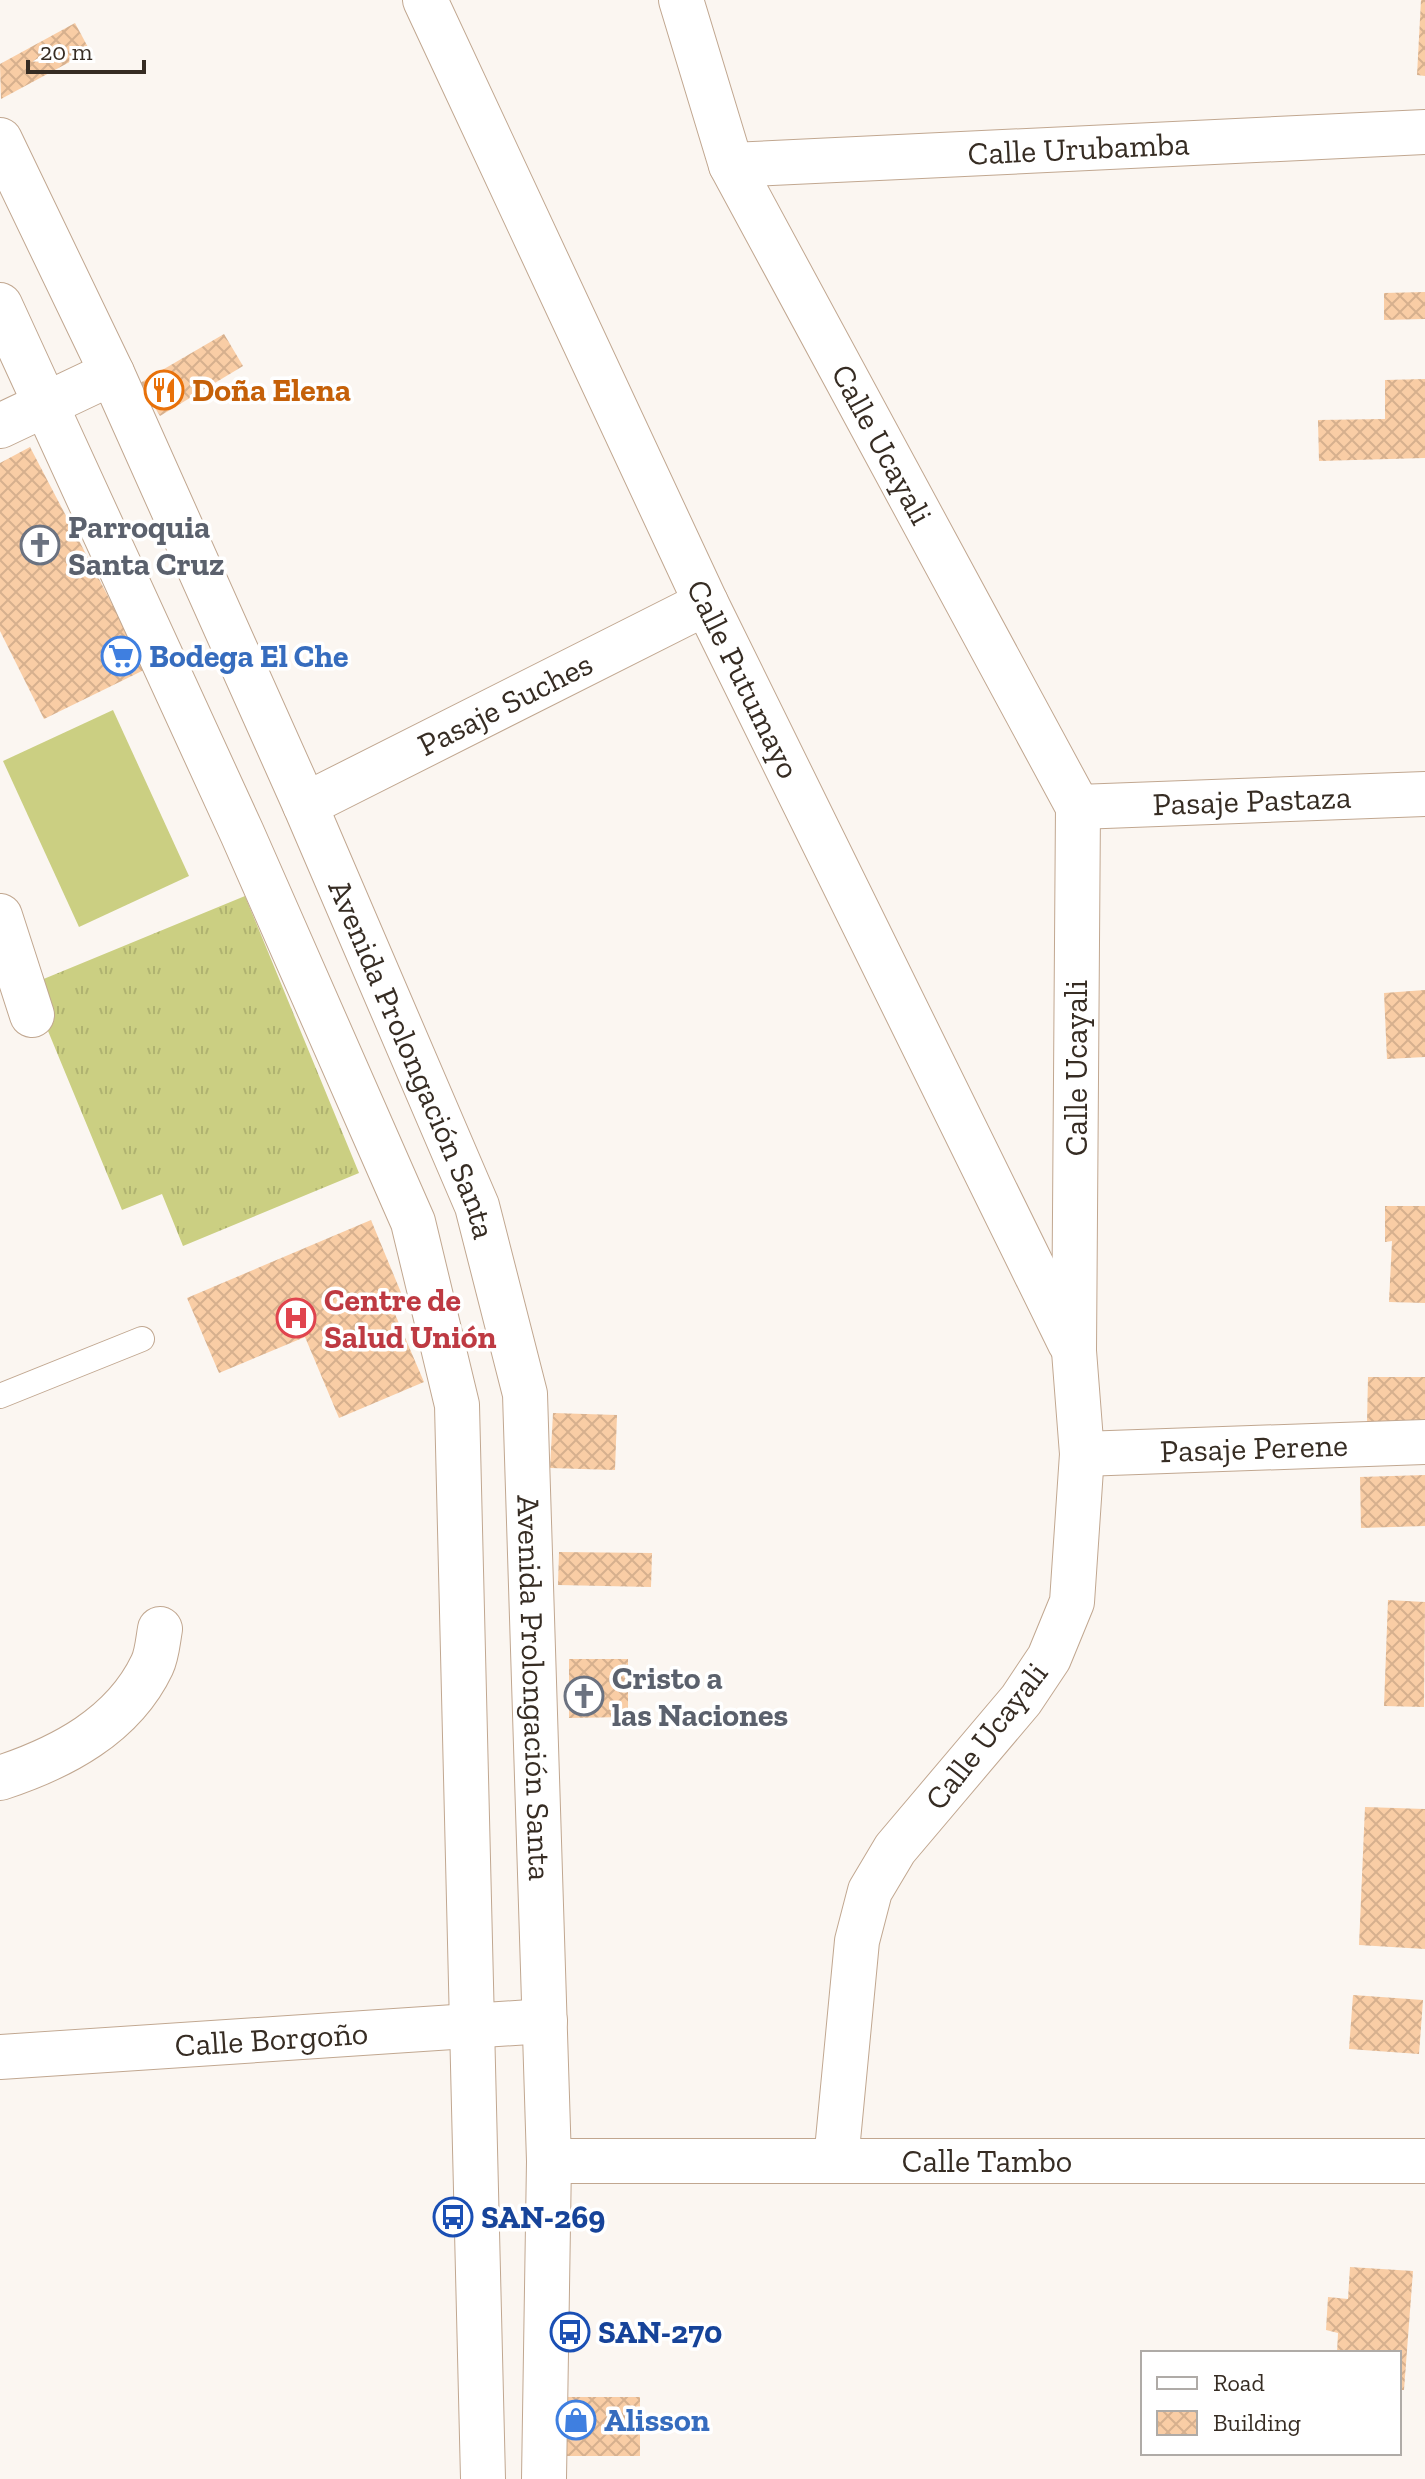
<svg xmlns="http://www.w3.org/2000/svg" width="1425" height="2479" viewBox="0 0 1425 2479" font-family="'Zilla Slab',serif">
<defs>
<pattern id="grass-tufts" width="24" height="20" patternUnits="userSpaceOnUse" patternTransform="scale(2)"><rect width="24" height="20" fill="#cbcf82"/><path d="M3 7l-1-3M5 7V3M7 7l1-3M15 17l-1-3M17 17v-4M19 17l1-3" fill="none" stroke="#afb270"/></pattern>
<pattern id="building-cross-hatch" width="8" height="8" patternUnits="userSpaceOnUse" patternTransform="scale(2)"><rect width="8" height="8" fill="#f9cda5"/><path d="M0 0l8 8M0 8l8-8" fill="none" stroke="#d6b08e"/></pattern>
</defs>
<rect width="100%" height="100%" fill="#fbf6f1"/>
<!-- grass -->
<path fill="url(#grass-tufts)" d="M245,896l114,277 -176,73 -21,-52 -40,16 -93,-225z"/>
<!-- garden -->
<path fill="#cbcf82" d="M113,710l76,166 -110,51 -76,-166z"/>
<!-- building -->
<g fill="url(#building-cross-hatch)">
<path d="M1421,0h4v76l-8,-1z"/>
<path d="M75,23l15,28 -89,48 -1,-35z"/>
<path d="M1425,292v27l-41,1v-27z"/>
<path d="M224,334l19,32 -83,50 -20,-33z"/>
<path d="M1425,379v79l-106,3 -1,-41 67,-1v-39z"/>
<path d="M30,447l116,222 -102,50 -44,-88v-168z"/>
<path d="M1425,990v67l-38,2 -3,-66z"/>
<path d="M1385,1206h40v97l-36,-1 3,-61 -7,1z"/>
<path d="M371,1220l31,75 -13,5 35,82 -85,36 -34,-81 -86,36 -32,-75z"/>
<path d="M1368,1377h57v47l-58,-1z"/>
<path d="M553,1413l64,2 -2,55 -65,-2z"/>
<path d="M1425,1475v51l-64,2 -1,-51z"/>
<path d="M559,1552l93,1 -1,34 -93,-2z"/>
<path d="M1388,1600l37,2 -1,105 -40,-1z"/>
<path d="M569,1659h59v58l-59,1z"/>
<path d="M1365,1807l60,2v140l-66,-4z"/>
<path d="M1353,1995l70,5 -4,54 -70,-5z"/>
<path d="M1350,2267l63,4 -9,119h-5v-37h-62l1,-20 -12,-3 2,-33 20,2z"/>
<path d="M559,2397h81v59h-82z"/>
</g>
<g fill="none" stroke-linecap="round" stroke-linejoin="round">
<!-- service casing -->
<g stroke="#c1a790" stroke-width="26">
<path id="service" d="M0,1396l142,-57"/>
</g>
<!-- minor casing -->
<g stroke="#c1a790" stroke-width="46">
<g id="minor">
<path id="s1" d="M425,0l281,603 364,740"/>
<path id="s2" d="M681,0l50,165 347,642 -4,544 8,103 -10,148 -23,56 -28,42 -126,149 -25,42 -13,50 -21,220"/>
<path id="s3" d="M731,165l694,-33"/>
<path d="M0,426l112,-53"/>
<path id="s4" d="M305,805l401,-202"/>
<path id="s5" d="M1078,807l347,-13"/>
<path d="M0,916l32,99"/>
<path id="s6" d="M1082,1454l343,-12"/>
<path d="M0,1778c61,-20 123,-52 152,-113 5,-10 6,-25 8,-36"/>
<path id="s7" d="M0,2057l545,-36"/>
<path id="s8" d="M549,2161h876"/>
</g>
</g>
<!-- tertiary casing -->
<g stroke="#c1a790" stroke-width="46">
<g id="tertiary">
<path id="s9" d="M0,140l112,233 193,432 172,401 48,188 24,767 -5,318"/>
<path d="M0,305l242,528 171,389 44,183 26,1074"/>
</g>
</g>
<!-- service -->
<use href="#service" stroke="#fff" stroke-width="24"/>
<!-- minor -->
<use href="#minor" stroke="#fff" stroke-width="44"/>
<!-- tertiary -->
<use href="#tertiary" stroke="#fff" stroke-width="44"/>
</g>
<!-- icons -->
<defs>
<g id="restaurant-ring" transform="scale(2)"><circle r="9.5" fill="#fff" stroke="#e8710a" stroke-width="1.5"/><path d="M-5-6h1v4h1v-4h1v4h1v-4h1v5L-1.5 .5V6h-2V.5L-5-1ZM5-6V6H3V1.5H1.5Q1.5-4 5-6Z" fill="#e8710a"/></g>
<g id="church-ring" transform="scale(2)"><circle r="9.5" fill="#fff" stroke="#6b7280" stroke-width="1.5"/><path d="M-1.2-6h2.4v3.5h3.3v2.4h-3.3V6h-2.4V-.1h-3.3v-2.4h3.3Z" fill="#6b7280"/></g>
<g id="supermarket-ring" transform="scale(2)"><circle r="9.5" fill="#fff" stroke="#3f7fe0" stroke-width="1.5"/><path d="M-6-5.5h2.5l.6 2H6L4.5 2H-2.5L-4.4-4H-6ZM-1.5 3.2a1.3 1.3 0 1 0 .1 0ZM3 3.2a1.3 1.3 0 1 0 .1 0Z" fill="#3f7fe0"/></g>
<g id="hospital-ring" transform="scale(2)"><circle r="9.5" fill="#fff" stroke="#e0444e" stroke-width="1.5"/><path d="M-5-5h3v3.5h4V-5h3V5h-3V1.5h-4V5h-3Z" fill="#e0444e"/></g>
<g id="bus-ring" transform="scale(2)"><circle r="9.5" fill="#fff" stroke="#1a4fb4" stroke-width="1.5"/><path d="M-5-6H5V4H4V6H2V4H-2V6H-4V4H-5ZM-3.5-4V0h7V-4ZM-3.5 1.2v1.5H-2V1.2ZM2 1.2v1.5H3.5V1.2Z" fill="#1a4fb4"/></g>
<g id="shop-ring" transform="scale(2)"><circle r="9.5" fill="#fff" stroke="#3f7fe0" stroke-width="1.5"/><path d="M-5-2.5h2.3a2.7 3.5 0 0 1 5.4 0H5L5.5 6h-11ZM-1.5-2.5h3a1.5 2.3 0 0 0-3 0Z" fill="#3f7fe0"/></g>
</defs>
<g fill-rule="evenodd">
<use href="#restaurant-ring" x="164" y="390"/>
<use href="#church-ring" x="40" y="545"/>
<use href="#supermarket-ring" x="121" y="656"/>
<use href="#hospital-ring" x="296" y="1318"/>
<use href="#church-ring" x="584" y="1696"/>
<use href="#bus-ring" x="453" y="2217"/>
<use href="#bus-ring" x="570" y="2332"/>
<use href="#shop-ring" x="576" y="2420"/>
</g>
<g text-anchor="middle" stroke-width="7" stroke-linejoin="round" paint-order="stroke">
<!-- street labels -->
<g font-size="32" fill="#362c23" stroke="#fff">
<text dy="11" stroke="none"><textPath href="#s3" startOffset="348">Calle Urubamba</textPath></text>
<text dy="11" stroke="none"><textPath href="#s2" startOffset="490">Calle Ucayali</textPath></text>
<text dy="11" stroke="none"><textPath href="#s1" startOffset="750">Calle Putumayo</textPath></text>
<text dy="11" stroke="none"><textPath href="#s4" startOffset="224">Pasaje Suches</textPath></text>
<text dy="11" stroke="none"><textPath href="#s5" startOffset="174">Pasaje Pastaza</textPath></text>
<text dy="11" stroke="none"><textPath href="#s9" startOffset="1008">Avenida Prolongación Santa</textPath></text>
<text transform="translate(1076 1068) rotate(-90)" y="11">Calle Ucayali</text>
<text dy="11" stroke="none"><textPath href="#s6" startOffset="172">Pasaje Perene</textPath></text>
<text dy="11" stroke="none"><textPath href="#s9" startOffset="1656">Avenida Prolongación Santa</textPath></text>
<text transform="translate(986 1736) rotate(-52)" y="11">Calle Ucayali</text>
<text dy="11" stroke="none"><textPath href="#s7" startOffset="272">Calle Borgoño</textPath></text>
<text dy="11" stroke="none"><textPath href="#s8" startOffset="438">Calle Tambo</textPath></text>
</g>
<!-- food labels -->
<g font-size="32" font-weight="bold" fill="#c56008" stroke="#fff" text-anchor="start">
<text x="192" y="401">Doña Elena</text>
</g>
<!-- worship labels -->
<g font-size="32" font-weight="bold" fill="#5b616d" stroke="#fff" text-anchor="start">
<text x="68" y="538">Parroquia<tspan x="68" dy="37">Santa Cruz</tspan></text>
<text x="612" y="1689">Cristo a<tspan x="612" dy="37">las Naciones</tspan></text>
</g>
<!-- shop labels -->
<g font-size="32" font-weight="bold" fill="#366cbe" stroke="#fff" text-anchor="start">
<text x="149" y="667">Bodega El Che</text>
<text x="604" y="2431">Alisson</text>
</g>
<!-- health labels -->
<g font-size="32" font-weight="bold" fill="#be3a42" stroke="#fff" text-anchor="start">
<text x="324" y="1311">Centre de<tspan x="324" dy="37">Salud Unión</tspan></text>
</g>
<!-- transit labels -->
<g font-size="32" font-weight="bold" fill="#164399" stroke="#fff" text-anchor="start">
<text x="481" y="2228">SAN-269</text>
<text x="598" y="2343">SAN-270</text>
</g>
</g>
<!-- legend -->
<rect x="1141" y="2351" width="260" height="104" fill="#ffffff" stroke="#afaba7" stroke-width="2"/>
<rect x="1157" y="2377" width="40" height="12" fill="#ffffff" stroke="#afaba7" stroke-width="2"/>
<text x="1213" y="2391" font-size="24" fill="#362c23">Road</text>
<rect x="1157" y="2411" width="40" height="24" fill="url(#building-cross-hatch)" stroke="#afaba7" stroke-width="2"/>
<text x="1213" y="2431" font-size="24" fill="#362c23">Building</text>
<!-- scale -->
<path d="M28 60v12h116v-12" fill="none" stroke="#362c23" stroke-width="4"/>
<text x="40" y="60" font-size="24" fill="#362c23" stroke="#ffffff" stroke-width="6" paint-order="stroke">20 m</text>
</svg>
